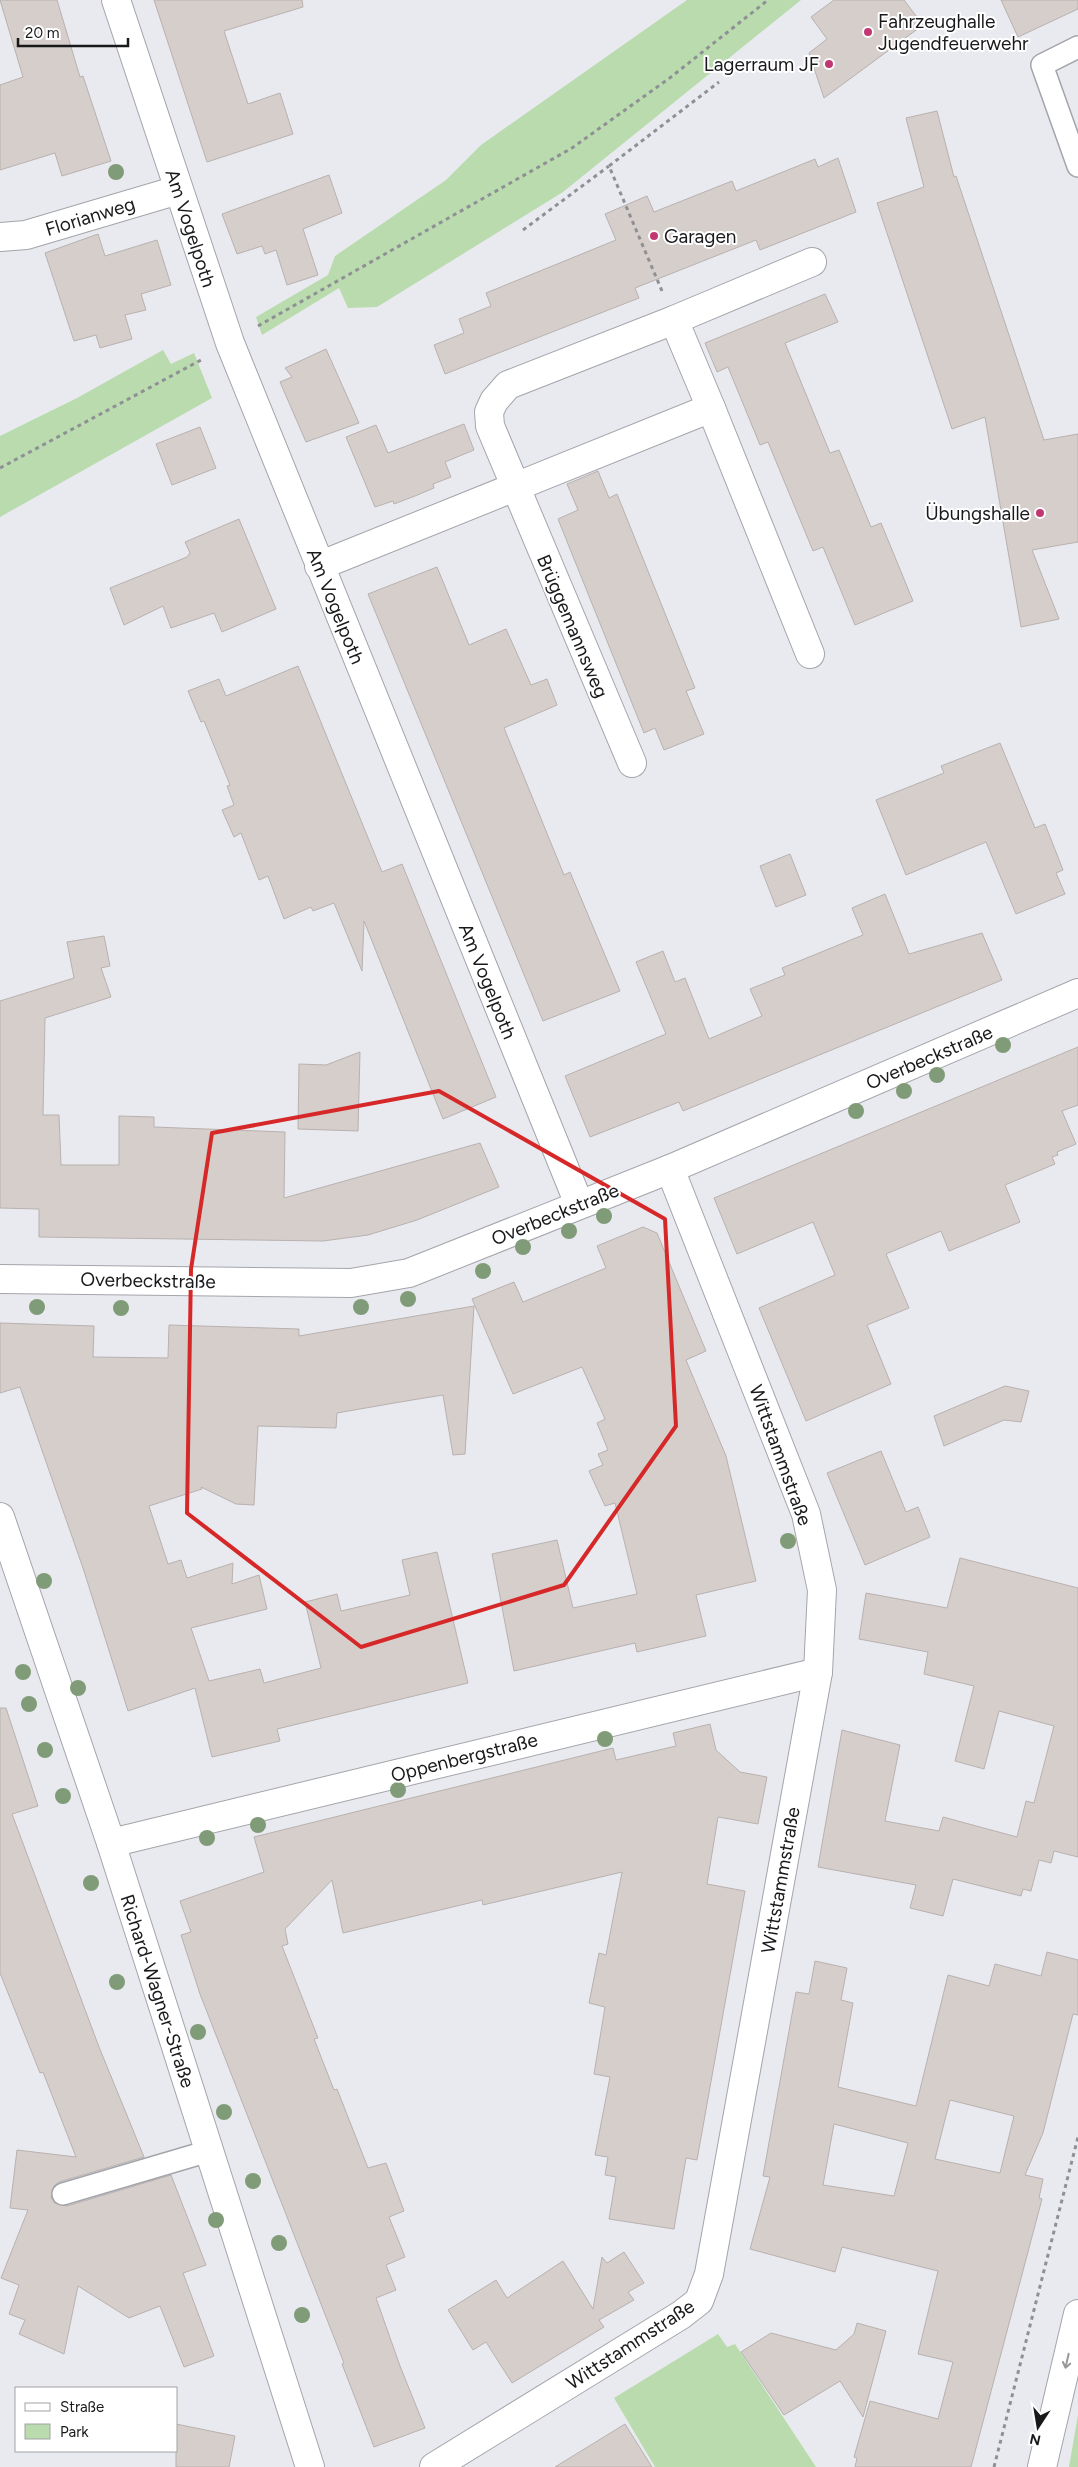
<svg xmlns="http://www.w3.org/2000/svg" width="1078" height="2467" viewBox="0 0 1078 2467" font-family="Figtree,sans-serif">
<rect width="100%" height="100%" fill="#e9eaf0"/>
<!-- green -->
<g fill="#b9dbad">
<path d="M687,0h114l-238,192 -186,115 -29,1 -9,-20 -77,47 -6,-18 72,-42 7,-19 111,-76 35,-35z"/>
<path d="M163,350l8,14 23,-11 18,45 -212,119v-81l77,-38z"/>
<path d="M718,2334l9,13 8,-3 81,123h-161l-41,-69z"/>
<path d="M1078,2415v52h-9z"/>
</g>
<!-- building -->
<g fill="#d5cecb" stroke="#b8b1af" fill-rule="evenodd">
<path d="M0,0h57l23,77 3,-1 28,85 -49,15 -7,-23 -55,17v-85l23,-8z"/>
<path d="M154,0h148l1,7 -79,24 24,73 32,-11 13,41 -86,28z"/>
<path d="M834,0h70l19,25 -99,73 -15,-45 18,-14 -16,-22z"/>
<path d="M1001,0h77v9l-60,28z"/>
<path d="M937,111l17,66 2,-1 88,264 34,-6v108l-46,8 27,69 -38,8 -36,-210 -33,12 -75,-226 47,-16 -18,-69z"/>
<path d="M838,158l18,54 -96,38 -4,-10 -121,48 4,10 -194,76 -11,-29 30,-12 -5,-14 32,-13 -5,-13 130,-53 -11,-26 42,-18 7,16 78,-31 4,10 79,-32 3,8z"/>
<path d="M329,175l13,38 -39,16 15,46 -31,10 -11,-35 -11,4 -3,-8 -25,8 -15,-40z"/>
<path d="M98,234l7,22 52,-16 14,45 -30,9 5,16 -21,5 7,24 -32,9 -4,-13 -22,6 -29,-88z"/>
<path d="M825,294l13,28 -53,21 45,110 9,-3 32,77 10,-4 32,78 -58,24 -32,-78 -10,4 -45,-109 -8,3 -32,-78 -11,5 -12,-29z"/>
<path d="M326,349l33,74 -53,19 -26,-60 12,-5 -7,-9z"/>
<path d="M464,424l10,26 -29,12 6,15 -18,7 1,4 -19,8 -21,8 -1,-3 -18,6 -29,-70 30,-12 12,28z"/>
<path d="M200,427l16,41 -44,17 -16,-41z"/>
<path d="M598,471l11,27 8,-4 78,194 -9,3 18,43 -40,16 -9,-22 -11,5 -86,-214 20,-9 -11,-26z"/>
<path d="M239,519l37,90 -54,23 -8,-19 -43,15 -8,-22 -39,19 -14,-37 77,-31 3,-4 -5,-11z"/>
<path d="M437,567l32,78 37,-16 25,56 16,-6 10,26 -53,23 60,147 6,-3 50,119 -77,30 -175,-427z"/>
<path d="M298,666l84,206 20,-8 94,233 -53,22 -79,-198 -2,50 -28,-68 -21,8 -2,-4 -27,12 -16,-43 -9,4 -18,-47 -7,4 -12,-27 12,-5 -7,-19 3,-1 -26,-64 -3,1 -13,-31 31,-12 7,17z"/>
<path d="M1000,743l35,85 10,-4 18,46 -7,3 9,21 -49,20 -30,-72 -80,33 -30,-75 68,-27 -3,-7z"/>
<path d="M790,854l16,41 -30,12 -16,-41z"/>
<path d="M885,894l24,60 73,-21 20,47 -319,131 -4,-9 -89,35 -25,-61 101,-42 -30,-72 27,-11 12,31 10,-4 24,61 53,-23 -12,-27 35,-14 -3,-7 81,-33 -11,-27z"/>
<path d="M104,936l6,30 -9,2 10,29 -66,21 -2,97h16l2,50h58v-49l35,1v10l131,5 -1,66 196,-55 19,44 -82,33 -49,15 -45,6 -284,-4v-28l-39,-1v-207l74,-23 -7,-36z"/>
<path d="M1078,1047v58l-16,6 14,33 -19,8 1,3 -6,2 3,7 -50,21 15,37 -71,29 -8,-20 -55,23 23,54 -42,17 24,59 -85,37 -47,-113 76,-33 -22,-53 -76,32 -23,-56z"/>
<path d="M360,1052l-2,79 -60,-2 1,-65 27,1z"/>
<path d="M643,1227l14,6 49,118 -20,9 40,96 30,125 -60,14 10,41 -69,16 -2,-9 -121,28 -22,-117 65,-14 16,68 64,-14 -22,-91 -10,3 -16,-35 14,-6 -5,-11 10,-4 -11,-27 8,-4 -23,-52 -69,27 -41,-95 42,-17 9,20 83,-34 -9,-22z"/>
<path d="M474,1306l-9,148 -12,1 -10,-60 -43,7 -63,11 -1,15 -78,-2 -4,79 -18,-1 -35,-17 1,2 -53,17 19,58 13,-4 6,18 46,-15 -1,21 27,-9 8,34 -76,19 18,53 51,-12 4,14 57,-15 -16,-66 32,-8 4,17 69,-16 -8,-35 35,-8 31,131 -191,46 3,12 -68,16 -17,-69 -67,23 -44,-140 -64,-184 -20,6v-70l94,3 -1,31 75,1 1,-33 130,4v7z"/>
<path d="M1005,1386l24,5 -8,31 -17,-2 -60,26 -10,-30z"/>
<path d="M881,1451l25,61 12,-5 12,30 -65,28 -38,-92z"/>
<path d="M960,1558l118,30v269l-24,-6 -3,12 -12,-3 -8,31 -8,-2 -2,7 -68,-17 -10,37 -33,-8 6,-23 -98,-18 24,-137 58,15 -15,76 54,10 4,-14 74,20 9,-36 8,2 20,-77 -55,-15 -15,58 -29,-8 19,-75 -50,-12 4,-22 -69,-13 7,-46 81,15z"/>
<path d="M0,1708h6l32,98 -26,8 87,233 45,110 -85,25 -5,4 -3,11 4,6 12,3 104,-31 35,90 -23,8 31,83 -30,11 -24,-61 -31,12 -51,-32 -14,68 -45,-20 6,-14 -16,-6 10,-29 -18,-7 27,-68 -18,-2 7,-58 59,7 -33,-85 -3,1 -40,-100z"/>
<path d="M710,1724l6,26 24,22 27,5 -9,47 -40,-7 -11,67 38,7 -48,269 -11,-2 -12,71 -65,-10 7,-42 -11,-2 3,-18 -13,-2 15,-78 -16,-3 11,-67 -16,-4 10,-50 7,2 16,-83 -139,33 -1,-5 -139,33 -11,-53 -47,49 3,15 -6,2 36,92 -4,1 20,51 3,-1 31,79 18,-5 18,48 -15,6 16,40 -19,8 10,25 -20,8 24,68 25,62 -51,19 -32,-83 2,-1 -144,-369 -19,-59 10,-3 -11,-31 84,-29 -10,-35 359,-89 3,12 60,-14 -3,-13z"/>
<path d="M1047,1952l31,8v55l-5,-1 -30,119 -18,42 18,4 -4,19 3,1 -71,268h-116l2,-9 -3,-1 16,-56 68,18 15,-57 -35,-8 20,-83 -96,-24 -7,25 -85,-23 20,-72 -7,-1 33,-184 13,2 6,-33 32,7 -6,32 12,3 -15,84 78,19 32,-131 41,11 6,-22 46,12zM950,2100l64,16 -14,57 -65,-14zM834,2124l74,19 -14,53 -71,-11z"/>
<path d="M624,2252l20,31 -16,9 6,8 -35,20 5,7 -92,56 -26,-41 -13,8 -25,-40 48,-30 11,18 56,-37 30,48 9,-52 5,6z"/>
<path d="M857,2323l29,8 -23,86 -23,-36 -56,34 -43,-63 30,-19 65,17 18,-16z"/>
<path d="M176,2424l59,12 -6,31h-53z"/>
<path d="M625,2424l27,43h-97z"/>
</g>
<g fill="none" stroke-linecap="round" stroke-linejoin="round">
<!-- service casing -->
<g stroke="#a4a5ab" stroke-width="24">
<g id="service">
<path d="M1078,47l-36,18 36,101"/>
<path d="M63,2194l146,-43"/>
</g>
</g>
<!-- minor casing -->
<g stroke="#a4a5ab" stroke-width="30">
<g id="minor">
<path d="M116,0l114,343 349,861"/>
<path d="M0,237l26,-2 152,-45"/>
<path d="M674,320l138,-58"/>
<path d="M319,566l392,-158 99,246"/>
<path d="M632,763l-142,-337 -1,-14 5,-11 14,-16 166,-65 37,88"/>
<path d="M0,1279l351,4 58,-10 261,-104 408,-176"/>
<path d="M0,1517l111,326 199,624"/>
<path d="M111,1843l707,-171"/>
<path d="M434,2467l247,-152 18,-14 10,-27 109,-602 4,-82 -16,-76 -136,-345"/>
</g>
</g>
<!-- primary casing -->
<g stroke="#a4a5ab" stroke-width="30">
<path id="primary" d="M1042,2467l36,-153"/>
</g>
<!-- path -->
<g stroke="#8f9095" stroke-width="3" stroke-dasharray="4 4" stroke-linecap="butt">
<path d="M523,230l86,-64"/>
<path d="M662,291l-53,-125 110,-84"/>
<path d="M258,326l314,-178 99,-71 97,-77"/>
<path d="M0,468l201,-108"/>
<path d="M994,2467l84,-330"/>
</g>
<!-- service -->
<use href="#service" stroke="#fff" stroke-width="21"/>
<!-- minor -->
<use href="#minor" stroke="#fff" stroke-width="28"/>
<!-- primary -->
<use href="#primary" stroke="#fff" stroke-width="28"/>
</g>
<!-- trees -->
<g fill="#809b77">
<circle cx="116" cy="172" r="8"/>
<circle cx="1003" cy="1045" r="8"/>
<circle cx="937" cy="1075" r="8"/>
<circle cx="904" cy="1091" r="8"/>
<circle cx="856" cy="1111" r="8"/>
<circle cx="604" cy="1216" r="8"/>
<circle cx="569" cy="1231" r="8"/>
<circle cx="523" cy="1247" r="8"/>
<circle cx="483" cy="1271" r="8"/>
<circle cx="408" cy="1299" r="8"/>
<circle cx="37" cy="1307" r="8"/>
<circle cx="361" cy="1307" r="8"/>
<circle cx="121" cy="1308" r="8"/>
<circle cx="788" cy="1541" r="8"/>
<circle cx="44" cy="1581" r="8"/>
<circle cx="23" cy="1672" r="8"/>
<circle cx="78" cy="1688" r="8"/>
<circle cx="29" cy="1704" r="8"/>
<circle cx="605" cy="1739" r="8"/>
<circle cx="45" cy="1750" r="8"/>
<circle cx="398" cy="1790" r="8"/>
<circle cx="63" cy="1796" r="8"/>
<circle cx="258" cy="1825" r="8"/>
<circle cx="207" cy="1838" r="8"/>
<circle cx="91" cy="1883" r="8"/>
<circle cx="117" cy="1982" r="8"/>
<circle cx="198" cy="2032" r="8"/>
<circle cx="224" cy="2112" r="8"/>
<circle cx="253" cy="2181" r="8"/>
<circle cx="216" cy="2220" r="8"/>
<circle cx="279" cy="2243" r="8"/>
<circle cx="302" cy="2315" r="8"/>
</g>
<!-- one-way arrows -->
<defs><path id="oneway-shaft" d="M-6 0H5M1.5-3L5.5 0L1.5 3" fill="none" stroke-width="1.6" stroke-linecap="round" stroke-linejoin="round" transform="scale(1.25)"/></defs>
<use stroke="#979898" href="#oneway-shaft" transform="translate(1067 2361) rotate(103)"/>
<!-- marked area -->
<path fill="none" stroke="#d62828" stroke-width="4" stroke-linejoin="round" d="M439,1091l226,128 11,207 -112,159 -203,62 -174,-134 4,-244 21,-136z"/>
<!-- markers -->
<g fill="#c03772" stroke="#fff" stroke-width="2">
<circle cx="868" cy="32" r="5"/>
<circle cx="829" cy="64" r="5"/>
<circle cx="654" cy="236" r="5"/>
<circle cx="1040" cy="513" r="5"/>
</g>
<g text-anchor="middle" stroke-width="4" stroke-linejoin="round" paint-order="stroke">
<!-- poi labels -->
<g font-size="19" fill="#18191b" stroke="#fff" text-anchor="start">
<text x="878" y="28">Fahrzeughalle<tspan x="878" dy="22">Jugendfeuerwehr</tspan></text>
<text x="819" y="71" text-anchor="end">Lagerraum JF</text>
<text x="664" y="243">Garagen</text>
<text x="1030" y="520" text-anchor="end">Übungshalle</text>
</g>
<!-- street labels -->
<g font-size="19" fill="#18191b" stroke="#fff">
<text transform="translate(90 216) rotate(-17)" y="7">Florianweg</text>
<text transform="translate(191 228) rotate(72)" y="7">Am Vogelpoth</text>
<text transform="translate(336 606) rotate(68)" y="7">Am Vogelpoth</text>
<text transform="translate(573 626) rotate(67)" y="7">Brüggemannsweg</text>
<text transform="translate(488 981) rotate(68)" y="7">Am Vogelpoth</text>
<text transform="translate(929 1057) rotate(-23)" y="7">Overbeckstraße</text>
<text transform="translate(555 1214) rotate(-22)" y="7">Overbeckstraße</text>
<text transform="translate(148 1280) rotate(1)" y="7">Overbeckstraße</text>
<text transform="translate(781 1455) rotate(70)" y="7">Wittstammstraße</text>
<text transform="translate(464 1757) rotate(-14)" y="7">Oppenbergstraße</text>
<text transform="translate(780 1880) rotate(-80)" y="7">Wittstammstraße</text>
<text transform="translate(158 1991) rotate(72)" y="7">Richard-Wagner-Straße</text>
<text transform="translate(630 2344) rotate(-33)" y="7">Wittstammstraße</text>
</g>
</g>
<!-- legend -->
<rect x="15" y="2387" width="162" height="65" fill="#ffffff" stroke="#a3a3a4"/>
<rect x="25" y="2403" width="25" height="8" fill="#ffffff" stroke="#a3a3a4"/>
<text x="60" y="2412" font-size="15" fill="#18191b">Straße</text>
<rect x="25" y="2424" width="25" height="15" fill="#b9dbad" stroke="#a3a3a4"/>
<text x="60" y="2437" font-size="15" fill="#18191b">Park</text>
<!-- north arrow -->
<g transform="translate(1038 2427) rotate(192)" stroke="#ffffff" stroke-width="4" paint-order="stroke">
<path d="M0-4L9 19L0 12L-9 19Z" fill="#18191b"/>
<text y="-8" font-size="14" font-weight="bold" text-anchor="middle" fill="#18191b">N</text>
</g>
<!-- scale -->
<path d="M18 38v8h110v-8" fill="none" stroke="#18191b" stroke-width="2.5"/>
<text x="25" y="38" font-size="15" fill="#18191b" stroke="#ffffff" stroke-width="4" paint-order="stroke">20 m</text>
</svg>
